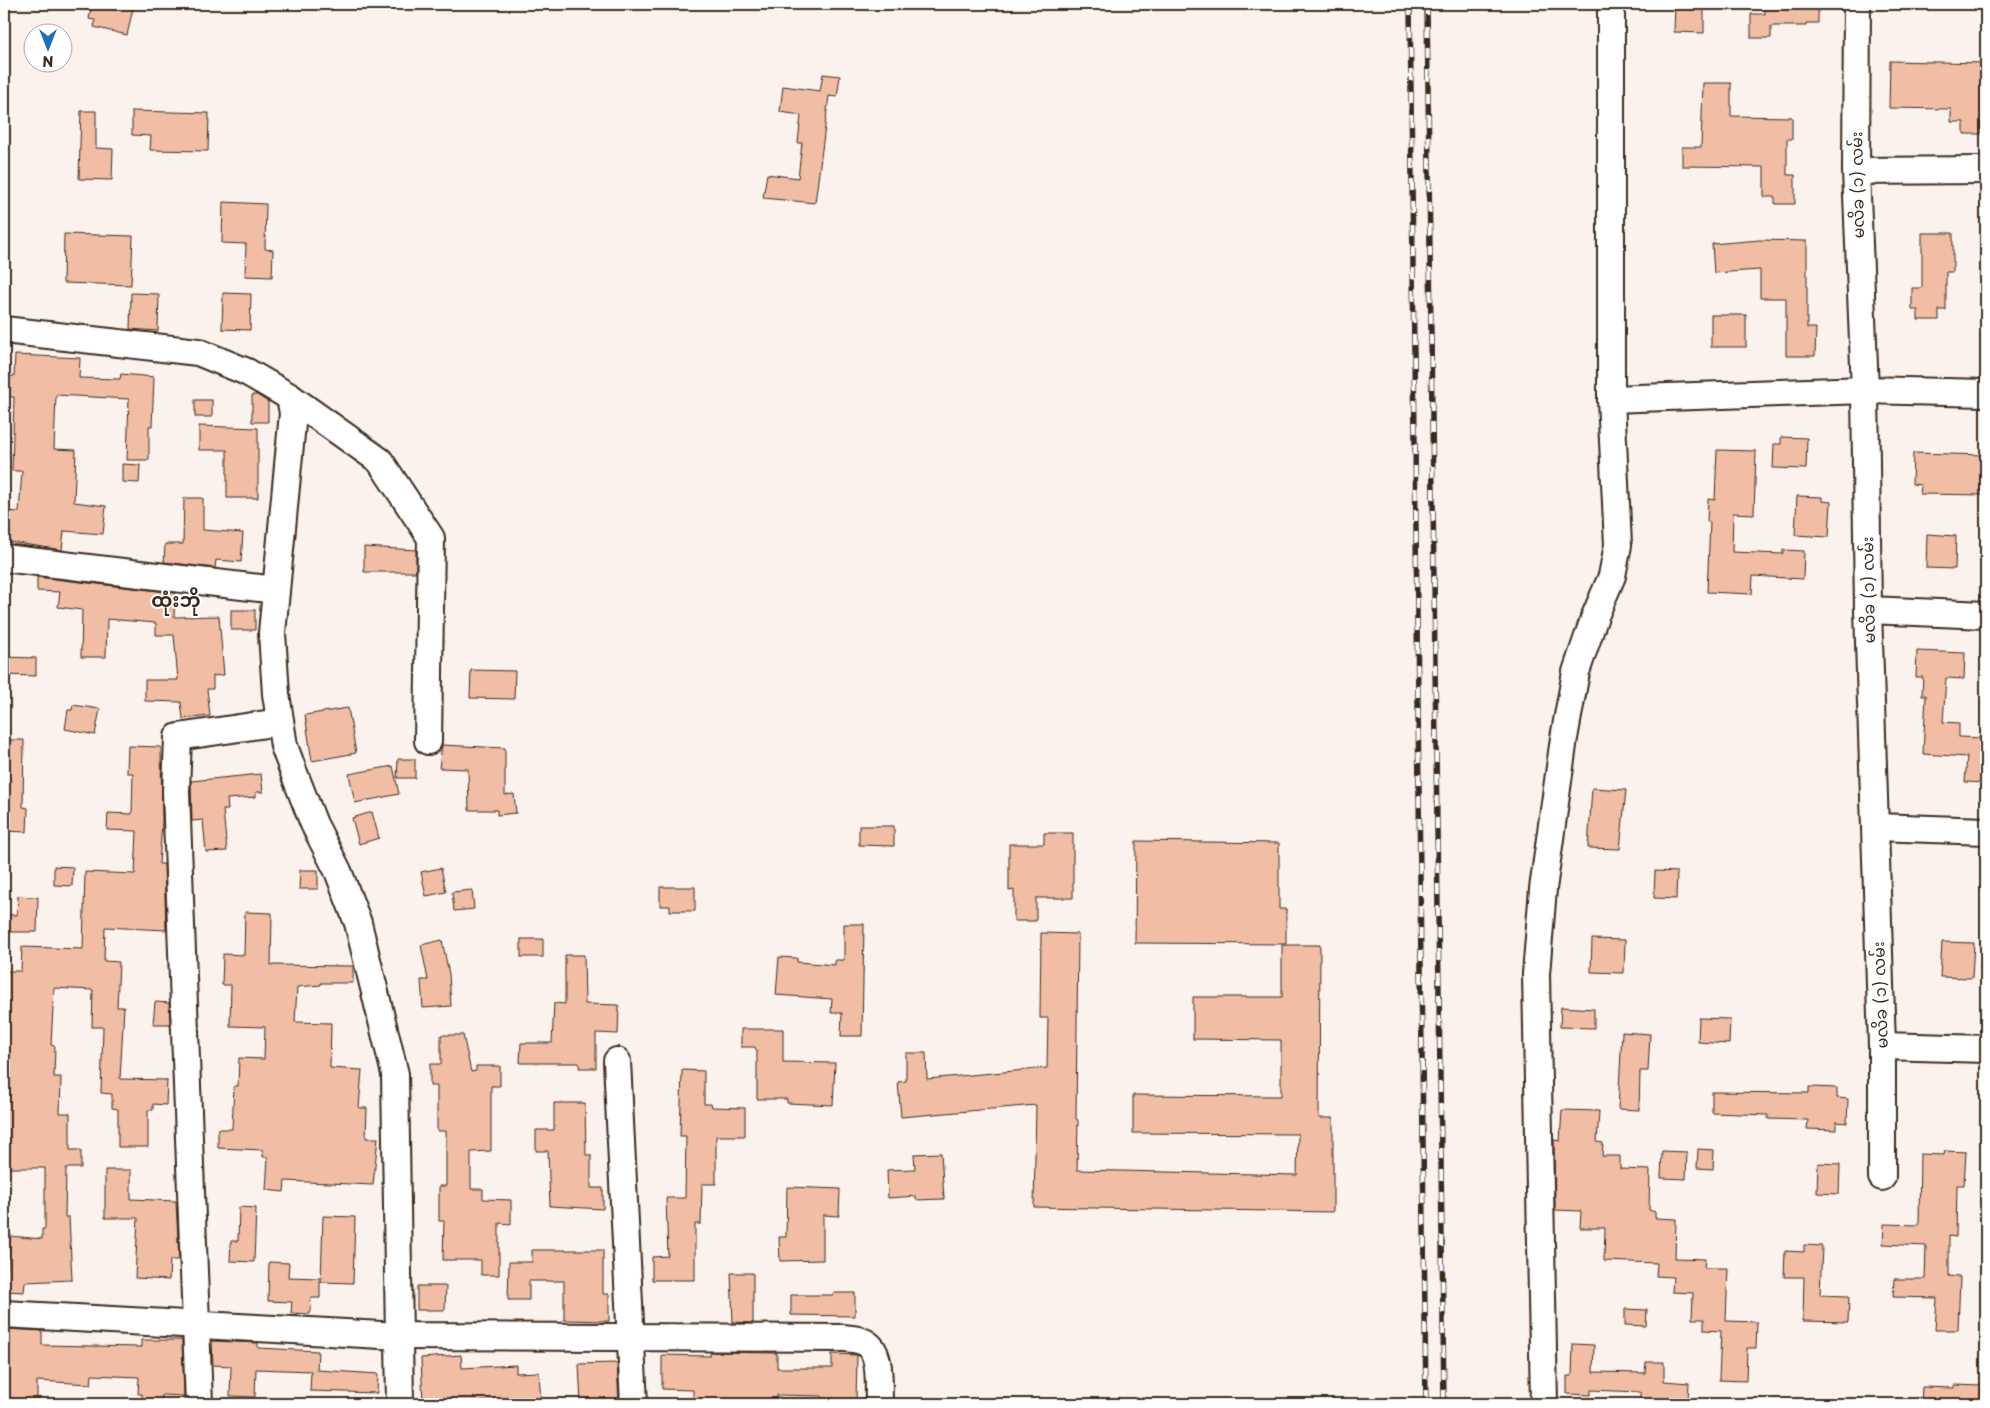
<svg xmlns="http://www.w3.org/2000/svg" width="1990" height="1408" viewBox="0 0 1990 1408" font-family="'Playpen Sans','Noto Sans Myanmar',sans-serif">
<rect width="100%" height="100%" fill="#fcf2ed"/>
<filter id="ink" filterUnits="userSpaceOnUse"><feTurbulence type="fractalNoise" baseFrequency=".02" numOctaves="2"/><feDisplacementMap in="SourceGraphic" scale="10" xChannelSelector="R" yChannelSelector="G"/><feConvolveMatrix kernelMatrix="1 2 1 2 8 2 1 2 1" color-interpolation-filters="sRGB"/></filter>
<g filter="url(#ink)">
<!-- building -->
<g fill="#f2bda5" stroke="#3b2a1e">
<path d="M92,4h42l-7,31 -33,-8 1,-7 -6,-1z"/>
<path d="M1675,4h29v29l-30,-1z"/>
<path d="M1765,4h53v19h-12v3h-35v12h-20v-24h14z"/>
<path d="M1890,61l96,2v59h-5v12h-17v-12h-13v-13l-62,-1z"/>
<path d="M823,74l17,2 -3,21 -8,-1 -14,107 -52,-5 4,-24 31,4 4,-35h-4l3,-28 -21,-3 3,-26 37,5z"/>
<path d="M1703,83h28v33l61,1v22h-5v36h8v29h-20v-7h-11v-30l-82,-1v-19h19z"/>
<path d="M81,111h15v37l17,1 -1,31 -33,-1z"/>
<path d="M132,111l77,2 -1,38 -58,-1 1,-14 -19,-1z"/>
<path d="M223,202l43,2 -1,45 8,1 -1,27 -27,-1 1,-32 -24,-1z"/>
<path d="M1922,233h31v39h-7v38h-7v10h-21v-10h-6v-22h10z"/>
<path d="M64,234l69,2 -2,49 -68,-2z"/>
<path d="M1760,240l47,1v87h9l-1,28h-29v-58h-26v-28l-46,3 -2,-29z"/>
<path d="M131,293l28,1 -1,37 -28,-2z"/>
<path d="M223,293l28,1 -1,36 -28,-1z"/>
<rect x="1711" y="315" width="35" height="32"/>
<path d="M15,355l65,3 -1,20 41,1 1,-5 33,3 -2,49h-3v34h-22l2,-61 -73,-4 -2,54 22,1 -2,52 32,4 -3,28 -39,-3 -2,19 -58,-9v-30l15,1 3,-41h-10l2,-74h-5l1,-21h4z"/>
<path d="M252,395h5l11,7v20h-16z"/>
<rect x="195" y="400" width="17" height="17"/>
<path d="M199,426l59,2v70h-31v-48h-28z"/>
<path d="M1781,437l26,1 -1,31 -33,-1 1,-24h7z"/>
<path d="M1717,450l39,1 -2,63 -21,-1 -1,39 51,2v-4l21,1 -1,28 -50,-3 -1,18 -45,-2 3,-70h-3l1,-23 7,1z"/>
<path d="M1913,453l73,2v40l-66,-1 1,-9 -9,-1z"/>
<path d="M122,464l18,1 -1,18 -17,-1z"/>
<path d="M1797,496l25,1v4l9,1 -2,35 -34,-2z"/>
<path d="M184,498h19v32l40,3 -2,29 -25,-2 -1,8 -51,-6 1,-18h18z"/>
<path d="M1927,534l29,2 -1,33 -29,-1z"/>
<path d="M364,547l52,3v22h-52z"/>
<path d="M37,577l138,16 -1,24 45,-1 5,59 -11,1v13h-6l3,27 -27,3 -2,-17 -36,-1v-21h33l-4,-45h-18v-12l-49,-4 -1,38h-25l1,-47 -24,-3 2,-15 -23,-1z"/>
<rect x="231" y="610" width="24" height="20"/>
<path d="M1917,651l48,2 -1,26 -18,-1 -3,44 16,1v14l27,1v45l-21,-1 2,-25 -44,-3 3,-59h-4l1,-18h-7z"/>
<path d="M4,657l32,1v18l-32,-1z"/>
<path d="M471,670l44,1 -1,28 -44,-1z"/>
<path d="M73,705l27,4 -5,26 -30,-6 3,-19h4z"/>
<path d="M348,708l8,45 -44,8 -7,-46z"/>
<path d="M4,740h20l-1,67 5,1 -1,24 -23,-1z"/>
<path d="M442,745l63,3v47l9,-1 2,19 -19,2v-5h-28l-1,-41 -29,-1z"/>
<path d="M128,746l33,1 1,76 -3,41h5l2,66 -61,-3 -1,34 15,1 -2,45h7l-4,72 47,1 -1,25 -13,-1v6h-5v37h-30v-38l-6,-1v-14l-11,-1 2,-66h-11l1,-37 -39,-2 -3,57 4,1 -1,31h7l-1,36h10v37h11v18h-15l-1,49h4l3,63 -47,2 -1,10 -18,-1 4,-55 32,3v-10h3v-61h-41v-197h17l1,-24 61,2 2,-77 50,2 2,-43 -30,-1 1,-17 24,1 1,-41h-6z"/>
<path d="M398,759h17v19h-18z"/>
<path d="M393,766l6,28 -44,9 -6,-29z"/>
<path d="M261,774l2,18h-7v5l-29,2 1,11h-5l4,41 -21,1 -3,-32 -11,1 -1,-40z"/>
<path d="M1592,788l34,2 -6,59 -32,-1z"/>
<path d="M372,812l7,26 -20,6 -7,-26z"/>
<path d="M859,826h35v20l-35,-1z"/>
<path d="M1044,833h29v65h-37v23h-22v-31l-5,1v-47h35z"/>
<path d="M1136,841l143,2v66h7v35l-151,-1z"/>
<path d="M54,866l19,1 -1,19 -18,-1z"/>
<path d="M441,868l5,24 -20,4 -5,-24z"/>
<path d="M300,870h18v19h-19z"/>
<path d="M1655,871l22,1 -1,27 -22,-1z"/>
<path d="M660,887h35v24h-25v-5h-10z"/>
<path d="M472,890l2,19 -20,2 -2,-19z"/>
<path d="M18,896l20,1 -1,35h-33v-17h13z"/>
<path d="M245,912l27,1 -1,52 82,1v17h-32v2l-24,2 -2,35 36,1 -1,45 32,2 -3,38h8l-1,30h12l-5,47 -88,-4 -1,11 -18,-2 2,-33h-5v-7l-45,-2v-19h14l2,-43h4l1,-28 25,1 1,-32 -35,-1 1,-41h-9l1,-31 21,1z"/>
<path d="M844,924h20l-2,112h-21l1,-23h-11l1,-14 -56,-4 3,-38 18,1v4l38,3v-5h9z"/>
<path d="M1041,933l37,1 -2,185 2,1 -1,50 220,5 1,-41 -165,-1v-38l148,1v-56l-88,-1v-42h89v-52h38l-1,173h14v94l-299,-5 2,-102 -135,12 -3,-35 8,-1v-28h20l1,26 120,-11 1,-50h-8z"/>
<rect x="521" y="939" width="22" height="18"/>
<path d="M1592,939l33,1 -1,33 -33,-1z"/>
<path d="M442,940l7,34 2,32 -28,2 -2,-28h7l-7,-35z"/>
<path d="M1942,942l32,1 -2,35 -32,-1z"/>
<path d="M565,955h19l1,49 34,1 -1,29 -22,-1v35h-17v-5h-59l1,-20h31l2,-40 11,1z"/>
<path d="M155,1002l14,1 1,21h-17z"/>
<path d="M1561,1007l33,2v19l-34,-1z"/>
<path d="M1699,1018l31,1 -1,25 -31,-2z"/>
<path d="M741,1029h42v33l52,1 -2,42 -46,-2v-4h-30v-47l-2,-5h-14z"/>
<path d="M1622,1032l28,2 -2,37h-8l-1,39 -21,-1z"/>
<path d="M441,1035h22l8,37 5,-1v-5h24v20h-9v65l-20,1v37h12v10l28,1v24l-12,-1v52h-18v-15h-38l1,-39h-5v-35h7v-55h-9v-45h-7v-22h11z"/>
<path d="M682,1070l22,1v33h7l1,3 33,1v28h-29v48h-14l-1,40h-6v56h-43v-23l16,-1 -2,-58h19l1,-62h-6z"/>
<path d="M1809,1087l28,1v10l11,1 -1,24 -11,-1v8l-29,-1 1,-9 -40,-1v-4l-56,-2v-21l97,1z"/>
<path d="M554,1103h31l1,52h5v33h12v21l-53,-3 -2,-55h-12v-21h18z"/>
<path d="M1562,1110l37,1 -2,31 6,1 -1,13h18v13l30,1 -1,40 6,2v6l21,1 -1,39 30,1 -1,9h24l-2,53 31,1 -1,26h-9l-1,33 -27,-1 2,-49 -17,-1v-11h-12l1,-26 -21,-1 1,-15 -17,-1 1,-13 -53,-2 1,-33h-25l1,-17 -26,-1 -1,-70 6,1z"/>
<path d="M1698,1149l16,1 -1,19 -16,-1z"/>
<path d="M1662,1151l25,1 -1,27 -25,-1z"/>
<path d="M1945,1151l21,1 -2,33h-7l-1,52 -7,-1v40l11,1 -2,53h-23l2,-32 -44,-1 1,-18h31l1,-33 -43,-2 1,-20 35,1 1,-71 24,1z"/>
<path d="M941,1153l3,46 -28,1v-4l-28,2 -1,-28 28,-1 -1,-15z"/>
<path d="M1818,1163l22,1 -1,30 -22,-1z"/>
<path d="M105,1170h26v29l45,2 3,59h-9l-1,20 -34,-2 3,-60h-33z"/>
<path d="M787,1187l53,2 -1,27 -16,-1v45l-43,1 -1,-24h7z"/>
<path d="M239,1207l17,1 -2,54 -24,-1 1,-20h7z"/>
<path d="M323,1216l32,1 -2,66 -32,-1z"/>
<path d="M1804,1245l18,1 -2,49 29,1 -1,26 -45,-1 1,-44h-20l1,-26 19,1z"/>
<path d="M532,1250h71v44h6v27l-45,-1v-39h-35v19h-21l1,-38h23z"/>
<path d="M269,1262l20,1 -1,14 32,1v20h-9l-1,16 -19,-1 1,-11 -24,-1z"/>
<path d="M731,1273h22v50l-20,-1z"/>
<path d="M417,1286h29l-1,24h-28z"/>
<path d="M833,1293h22v23l-64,-1v-20h42z"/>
<path d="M1625,1309l22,1 -1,16 -21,-1z"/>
<path d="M4,1329l38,2v14l99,2v-7h41l2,56 -22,-1v9h-20v-10h-4l1,-17 -47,-2 -1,9 -54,-3v23h-33z"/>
<path d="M212,1341l46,2v5l60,3 -1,19 61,4 -1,19 -67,-2 1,-20 -55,-2 -1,28 -25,-1 1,-30 -18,-1z"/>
<path d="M1573,1344l21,1 -1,27 52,1 1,-11h18v19l25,2 -1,16h-48v-7l-49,-2v5l-24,-1v-18h5z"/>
<path d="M710,1352l67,1v15h55v-14l25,1 -1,48h-34v-7l-45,-1v7l-22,-1v3l-62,-1v-13l-31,-1v-34l48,1z"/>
<path d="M461,1355l1,13 54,-3v8l23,-1 2,32h-18l-1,-4 -99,4 -2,-46z"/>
<path d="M617,1363l2,41h-38l-2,-40z"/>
<path d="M1954,1385l28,1v2l4,1v15h-65l1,-17 32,1z"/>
</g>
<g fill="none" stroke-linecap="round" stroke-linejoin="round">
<!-- minor casing -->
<g stroke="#3b2a1e" stroke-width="30">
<g id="minor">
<path d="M1857,4l-1,167 9,219 3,220 14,436v131"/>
<path d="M1856,171l130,-1"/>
<path d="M4,330l194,22 49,20 43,25 3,16 -21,220 4,61 8,52 10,27 20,51 24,47 20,52 37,151 5,330"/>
<path d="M290,397l90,64 51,77 -3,203"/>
<path d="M1611,399l254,-9 121,3"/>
<path d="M4,558l272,32"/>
<path d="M1868,610l118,5"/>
<path d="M1876,827l110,4"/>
<path d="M1882,1046l104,3"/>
<path d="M617,1061l17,343"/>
<path d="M4,1314l395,22 445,2c6,1 14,1 20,4 19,8 14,45 15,62"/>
<path d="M199,1404l-23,-612 2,-55 102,-15"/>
<path d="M1544,1404l-8,-430 7,-85 21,-151 12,-66 19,-56 17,-40 6,-31 -7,-146v-395"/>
</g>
</g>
<!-- minor -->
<use href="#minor" stroke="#fff" stroke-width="26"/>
<!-- rail casing -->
<g stroke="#3b2a1e" stroke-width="5.5">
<g id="rail">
<path d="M1410,4l16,1400"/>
<path d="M1427,4l17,1400"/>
</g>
</g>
<!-- rail -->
<use href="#rail" stroke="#fff" stroke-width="4" stroke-dasharray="11" stroke-linecap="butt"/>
</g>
</g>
<g text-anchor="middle" stroke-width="4" stroke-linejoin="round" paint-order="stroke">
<!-- street labels -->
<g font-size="16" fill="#3b2a1e" stroke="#fff">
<text transform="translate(1857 185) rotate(-91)" y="6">မလိခ (၁) လမ်း</text>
<text transform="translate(1868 590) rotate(-91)" y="6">မလိခ (၁) လမ်း</text>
<text transform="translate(1880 995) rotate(-92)" y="6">မလိခ (၁) လမ်း</text>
</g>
<!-- quarter labels -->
<g font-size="19" font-weight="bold" fill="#3b2a1e" stroke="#fff">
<text x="176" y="607">ထုံးဘို</text>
</g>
</g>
<!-- margin -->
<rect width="1990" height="1408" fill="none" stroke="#fff" stroke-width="20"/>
<rect x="10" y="10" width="1970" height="1388" fill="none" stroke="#3b2a1e" stroke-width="2" filter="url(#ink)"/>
<!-- north arrow -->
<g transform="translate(48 48) rotate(180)"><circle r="24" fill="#ffffff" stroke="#b1aaa5"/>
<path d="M0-4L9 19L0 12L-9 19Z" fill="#1f6fb2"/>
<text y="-8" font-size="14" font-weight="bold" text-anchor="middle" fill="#3b2a1e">N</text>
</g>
</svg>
